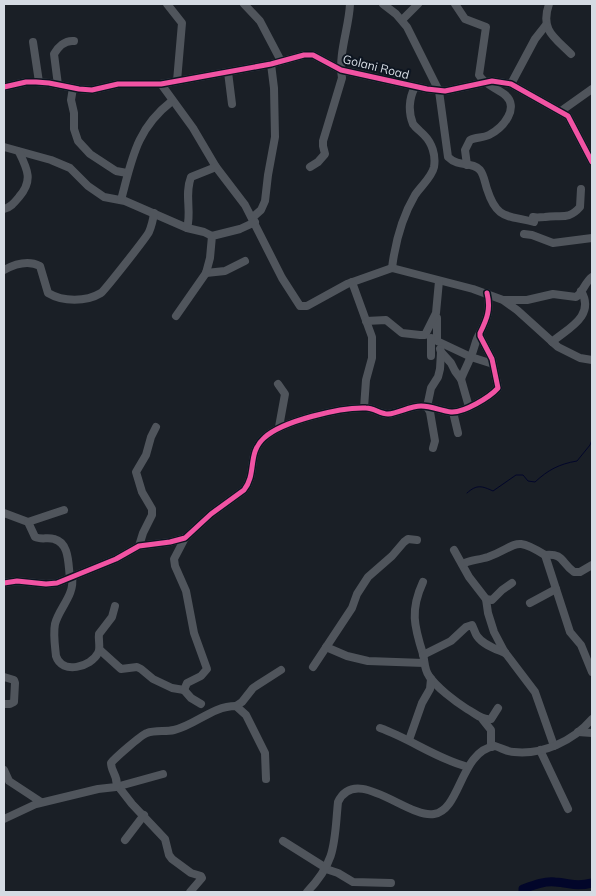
<svg xmlns="http://www.w3.org/2000/svg" width="596" height="896" viewBox="0 0 596 896" font-family="Mulish,sans-serif">
<rect width="100%" height="100%" fill="#1a1f26"/>
<g fill="none" stroke-linecap="round" stroke-linejoin="round">
<!-- stream -->
<path stroke="#02062a" stroke-width="1" d="M467,493c10,-9 15,-7 26,-2l23,-16h7l5,6 7,1c13,-12 24,-18 42,-21l13,-16 2,-5"/>
<!-- river -->
<path stroke="#02062a" stroke-width="9" d="M523,892v-3c11,-4 21,-8 32,-7 16,1 20,5 37,1"/>
<!-- minor -->
<g stroke="#50555c" stroke-width="8">
<path d="M167,4l15,19 -5,58"/>
<path d="M244,4l16,17 21,40"/>
<path d="M383,4l13,10 11,13 32,64 9,66c11,11 24,4 32,13 4,5 5,13 7,19 10,31 20,26 47,33"/>
<path d="M455,4l10,15 21,8 -7,48c6,10 16,12 25,19 17,13 -1,34 -15,41 -6,3 -13,2 -19,5l-5,10 2,15"/>
<path d="M549,4c-9,26 5,33 22,50"/>
<path d="M402,20l16,-16"/>
<path d="M33,42l6,40"/>
<path d="M228,72l4,32"/>
<path d="M161,84l32,44 23,39 29,38 37,73 18,28h7l40,-22 45,-16 81,21 30,11 14,10 41,37 22,11 12,2"/>
<path d="M511,84l24,-45 11,-14"/>
<path d="M58,85l-4,-31c4,-7 11,-14 20,-13"/>
<path d="M4,87l22,-5h10l13,1 30,6 13,1 26,-6h43l110,-20 33,-9h9l28,15 86,19 18,2 47,-10 19,3 57,32 24,46"/>
<path d="M73,88l-2,12 3,13v16l4,12 12,13 26,17 11,2"/>
<path d="M561,111l31,-22"/>
<path d="M4,147l47,13 19,8 18,18 16,11 21,4 62,27 17,4 8,4"/>
<path d="M310,167l8,-5 7,-8 -2,-8v-5l19,-63c-4,-25 7,-50 8,-74"/>
<path d="M121,200c11,-41 15,-71 51,-99"/>
<path d="M4,209c7,-2 10,-6 15,-12 14,-16 9,-27 0,-45"/>
<path d="M533,217c5,1 7,0 12,0 15,-3 23,4 35,-10l1,-18"/>
<path d="M252,218l9,-8 4,-9 3,-26 7,-38 -1,-49 -3,-24"/>
<path d="M187,228c5,-17 -3,-33 4,-51l25,-10"/>
<path d="M524,234l8,1 21,8 39,-5"/>
<path d="M392,268c3,-24 10,-51 23,-73 6,-9 17,-18 19,-28 2,-12 -2,-24 -10,-32 -4,-4 -8,-7 -11,-11 -5,-12 -4,-26 2,-37"/>
<path d="M4,270c11,-6 24,-10 36,-4l8,27c15,9 38,9 53,0 3,-2 45,-55 48,-61 3,-7 4,-12 5,-19"/>
<path d="M206,273l19,-2 20,-10"/>
<path d="M352,282l20,55v21l-6,22 -2,28"/>
<path d="M504,300h23l26,-6 23,3c6,-3 9,-15 16,-20"/>
<path d="M176,316l30,-43 4,-15 2,-22 28,-7 15,-7"/>
<path d="M437,318v23l34,16 22,7"/>
<path d="M366,321l20,-1 16,13 18,2h5l11,-22 3,-32"/>
<path d="M552,342c15,-13 44,-26 29,-51"/>
<path d="M440,349l1,3 10,11 4,8 6,8 8,28"/>
<path d="M431,356v-18"/>
<path d="M461,379c3,-8 7,-15 10,-23 4,-8 4,-16 9,-23"/>
<path d="M278,384l7,10 -6,33"/>
<path d="M453,412l5,21"/>
<path d="M433,448l2,-7 -5,-29 -3,-5 4,-19 7,-11 2,-8 1,-17"/>
<path d="M4,513l24,9 7,15c6,3 13,0 19,2 16,4 14,26 16,39"/>
<path d="M28,522l36,-12"/>
<path d="M139,546l4,-13 9,-18v-6l-10,-17 -6,-20 10,-17 5,-18 5,-10"/>
<path d="M454,550l15,27 17,22 6,1 10,-10 10,-7"/>
<path d="M545,555c19,-2 16,8 29,17h6l12,-7"/>
<path d="M462,564c8,-4 17,-4 26,-7 30,-11 25,-22 57,-2l25,77 11,13 11,27"/>
<path d="M72,577c3,18 -13,31 -17,47 -2,10 0,22 1,32 6,19 35,11 42,-3 3,-5 0,-13 1,-19l13,-17 3,-11"/>
<path d="M423,582c-13,28 -9,44 0,72 2,8 1,15 6,22 7,11 27,26 38,33 8,4 15,12 24,10l7,-11"/>
<path d="M4,583l13,-2 29,3 11,-1 59,-24 23,-13 31,-4 15,-4 26,-24 33,-24c13,-16 3,-37 20,-52 18,-17 77,-31 102,-30 8,0 14,6 22,6 11,-1 22,-8 33,-8 11,0 20,5 30,6 13,1 39,-15 47,-24l-6,-29 -12,-23v-3c7,-14 11,-24 7,-40"/>
<path d="M486,599l2,14 6,19 10,19 31,41 19,54"/>
<path d="M530,603l26,-14"/>
<path d="M326,647l21,9 21,5 56,2"/>
<path d="M100,650l21,19 16,-2 4,2 12,10 19,9 12,2"/>
<path d="M423,655l28,-14 15,-14 6,-2c2,4 3,8 5,11 6,9 19,13 28,17"/>
<path d="M313,667l39,-59 5,-14 11,-17 24,-21 12,-14 4,-3 9,1"/>
<path d="M4,677l10,3 1,3 -1,19 -4,2h-6"/>
<path d="M184,690l3,-7 14,-7 6,-7 -13,-36 -8,-42 -11,-25 -1,-7 11,-21"/>
<path d="M184,690l7,8 10,6"/>
<path d="M236,706l6,-4 11,-14 28,-18"/>
<path d="M483,720l8,10v17"/>
<path d="M380,728c31,11 57,31 88,39"/>
<path d="M578,732l14,1"/>
<path d="M409,740l13,-37 8,-14 1,-10"/>
<path d="M540,750l28,59"/>
<path d="M4,770l5,11 32,21"/>
<path d="M118,786l14,18 33,35 4,16 3,4 19,14 10,3 1,2 -12,14"/>
<path d="M116,787l47,-13"/>
<path d="M4,819l32,-15 62,-15 18,-2c3,-10 -5,-15 -5,-24 4,-5 30,-28 36,-30 8,-3 19,-1 27,-3 22,-5 38,-24 62,-24l10,9 19,38 1,26"/>
<path d="M125,840l19,-25"/>
<path d="M283,841l43,27"/>
<path d="M326,869l12,4 15,9 38,1"/>
<path d="M307,892c30,-31 27,-50 31,-90 18,-38 70,17 96,12 27,-4 26,-63 61,-68 7,2 12,6 19,6 29,3 59,-11 78,-33"/>
</g>
<!-- cycleway casing -->
<g stroke="#0d1520" stroke-width="8">
<g id="cycleway">
<path d="M4,87l22,-5h10l13,1 30,6 13,1 26,-6h43l110,-20 33,-9h9l28,15 86,19 18,2 47,-10 19,3 57,32 24,46"/>
<path d="M4,583l13,-2 29,3 11,-1 59,-24 23,-13 31,-4 15,-4 26,-24 33,-24c13,-16 3,-37 20,-52 18,-17 77,-31 102,-30 8,0 14,6 22,6 11,-1 22,-8 33,-8 11,0 20,5 30,6 13,1 39,-15 47,-24l-6,-29 -12,-23v-3c7,-14 11,-24 7,-40"/>
</g>
</g>
<!-- cycleway -->
<use href="#cycleway" stroke="#f153a3" stroke-width="5"/>
</g>
<g text-anchor="middle" stroke-width="4" stroke-linejoin="round" paint-order="stroke">
<!-- street labels -->
<g font-size="12" fill="#d5dbe3" stroke="#0d1520">
<text transform="translate(376 67) rotate(14)" y="4">Golani Road</text>
</g>
</g>
<!-- border -->
<rect width="596" height="896" fill="none" stroke="#d5dbe3" stroke-width="10"/>
</svg>
